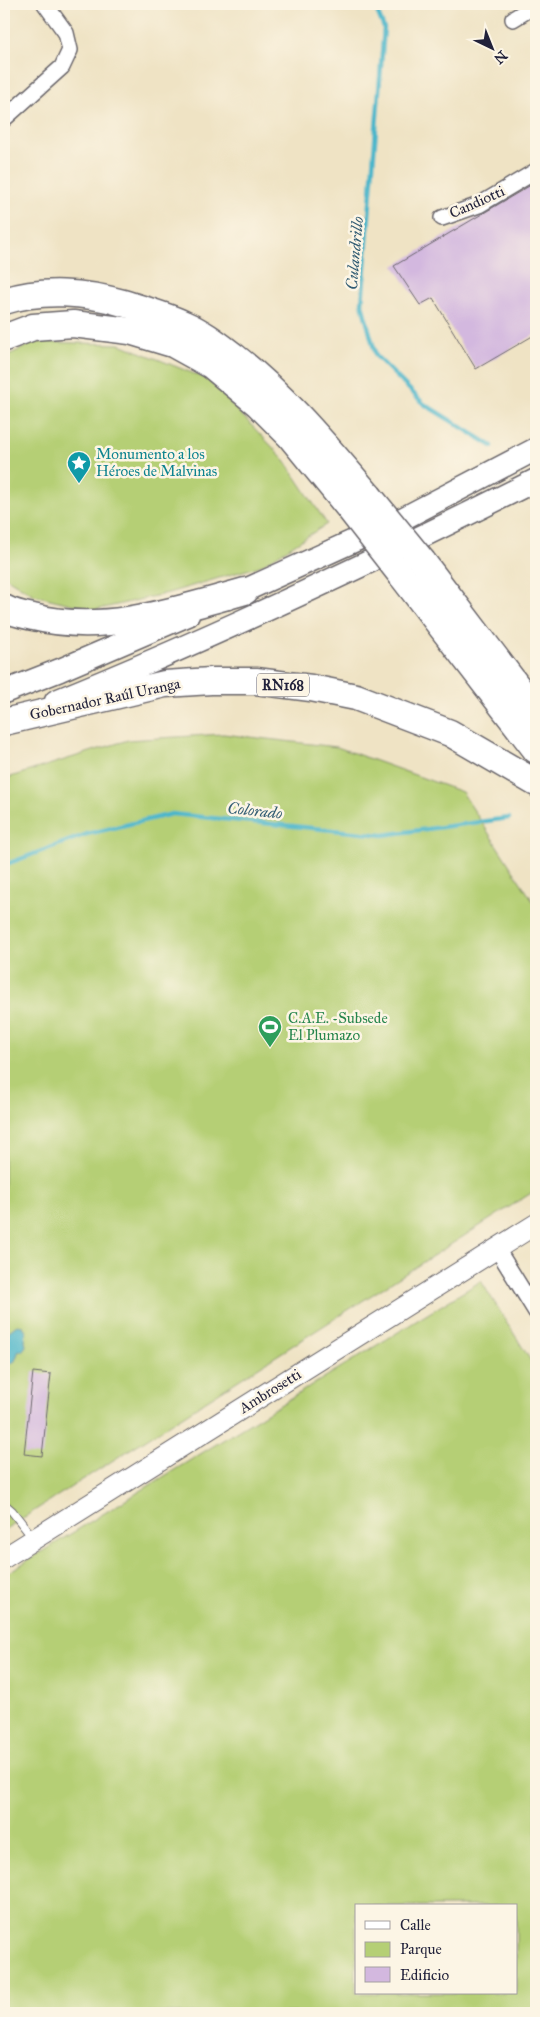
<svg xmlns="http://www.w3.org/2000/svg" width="540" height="2017" viewBox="0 0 540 2017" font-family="'IM FELL Great Primer',serif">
<rect width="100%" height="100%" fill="#fcf5e5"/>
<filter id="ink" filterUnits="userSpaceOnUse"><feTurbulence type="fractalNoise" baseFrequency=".02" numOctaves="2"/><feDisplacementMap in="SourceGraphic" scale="10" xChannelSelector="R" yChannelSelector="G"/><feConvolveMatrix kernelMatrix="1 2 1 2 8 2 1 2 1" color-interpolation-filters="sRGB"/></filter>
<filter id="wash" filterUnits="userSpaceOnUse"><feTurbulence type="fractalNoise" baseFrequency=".0096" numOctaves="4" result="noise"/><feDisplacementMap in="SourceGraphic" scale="20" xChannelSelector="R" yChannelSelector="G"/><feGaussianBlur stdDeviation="1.12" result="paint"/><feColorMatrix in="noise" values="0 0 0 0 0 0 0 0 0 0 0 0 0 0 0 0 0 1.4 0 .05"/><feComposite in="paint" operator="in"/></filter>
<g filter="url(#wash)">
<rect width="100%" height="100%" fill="#efe3c4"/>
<!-- green -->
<g fill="#b5cf75" stroke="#6c7858" fill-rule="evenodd">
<path d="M36,342l84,2 87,35 76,79 44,66 -67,42 -92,27 -73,17 -61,-15 -30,-19v-219z"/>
<path d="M223,734l114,13 125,45 74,114v284l-532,340v-751l124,-39z"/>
<path d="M481,1281l55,88v644h-532v-438zM356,1906h160v87h-160z"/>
</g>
<!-- water -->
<path fill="#4cb6ca" stroke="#376c82" d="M17,1325l6,1 3,6 -1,8 1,6 -4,5 -3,-1 -4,11 -11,5v-31z"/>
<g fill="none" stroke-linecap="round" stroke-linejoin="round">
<!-- stream -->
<g stroke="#4cb6ca" stroke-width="4.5">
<path d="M374,4l10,24 -22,276 14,52 48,48 68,42"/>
<path d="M4,865l83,-31 85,-20 211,21 126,-17"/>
</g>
</g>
<g id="blocks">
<!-- building -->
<g fill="#d3b8df">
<path d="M536,182v152l-60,35 -43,-71 -13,7 -26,-39z"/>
<path d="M33,1372l18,2 -9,82 -18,-2z"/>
</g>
</g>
</g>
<g filter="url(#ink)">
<use href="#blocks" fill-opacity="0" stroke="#6a666b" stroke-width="1"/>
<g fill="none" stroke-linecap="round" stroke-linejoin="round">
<!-- lane casing -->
<g stroke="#6a666b" stroke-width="10">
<path id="lane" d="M4,1504l8,7 22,28"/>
</g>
<!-- street casing -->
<g stroke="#6a666b" stroke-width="18">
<g id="street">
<path d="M513,19l23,-14"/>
<path d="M4,119l58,-52 8,-17 -4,-17 -21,-29"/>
<path d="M442,218l37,-13 57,-34"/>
<path d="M497,1249l39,63"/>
</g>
</g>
<!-- secondary casing -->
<g stroke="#6a666b" stroke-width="22">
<path id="secondary" d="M4,1558l532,-334"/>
</g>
<!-- primary casing -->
<g stroke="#6a666b" stroke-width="25">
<g id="primary">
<path d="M228,598l176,-80 132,-69"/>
<path d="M4,692l56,-22 128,-55"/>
<path d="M56,701c163,-66 323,-142 480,-221"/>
</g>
</g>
<!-- highway casing -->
<g stroke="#6a666b" stroke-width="29">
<g id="highway">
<path d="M4,301c38,-12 81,-9 119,2 20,6 42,12 61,21 19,8 35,21 51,33 51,40 92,90 134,139"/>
<path d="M4,338l29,-11 40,-3 57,7 43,13 38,21 47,39 32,32 59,72"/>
<path d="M423,562l113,149"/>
<path d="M402,576l134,174"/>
<path d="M4,608c9,5 19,7 29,9 72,18 143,-7 212,-26"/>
<path d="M4,722l161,-38 46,-3h45l55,7 45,9 94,36 86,50"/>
</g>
</g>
<!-- lane -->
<use href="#lane" stroke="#fff" stroke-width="8"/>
<!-- street -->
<use href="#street" stroke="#fff" stroke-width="15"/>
<!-- secondary -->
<use href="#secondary" stroke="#fff" stroke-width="20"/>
<!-- primary -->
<use href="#primary" stroke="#fff" stroke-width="22"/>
<!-- highway -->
<use href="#highway" stroke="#fff" stroke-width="26"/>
<!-- highway-bridge casing -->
<g stroke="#6a666b" stroke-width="29" stroke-linecap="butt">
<g id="highway-bridge">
<path d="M369,496l54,66"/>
<path d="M349,508l53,68"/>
</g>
</g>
<!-- highway-bridge -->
<use href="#highway-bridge" stroke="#fff" stroke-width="26"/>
</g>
</g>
<!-- icons -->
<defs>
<g id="sight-pin" transform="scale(1.25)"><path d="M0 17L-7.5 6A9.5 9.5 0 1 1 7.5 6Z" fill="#0f9aa8" stroke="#fcf5e5"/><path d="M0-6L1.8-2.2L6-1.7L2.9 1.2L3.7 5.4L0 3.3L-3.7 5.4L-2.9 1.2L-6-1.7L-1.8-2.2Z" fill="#fff"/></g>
<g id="stadium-pin" transform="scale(1.25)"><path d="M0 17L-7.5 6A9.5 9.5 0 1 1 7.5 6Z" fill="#2e9e5b" stroke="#fcf5e5"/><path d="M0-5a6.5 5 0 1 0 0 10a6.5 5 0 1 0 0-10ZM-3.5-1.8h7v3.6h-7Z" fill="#fff"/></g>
</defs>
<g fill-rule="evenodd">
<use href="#sight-pin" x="79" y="463"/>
<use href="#stadium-pin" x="270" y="1027"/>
</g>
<g text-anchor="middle" stroke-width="5" stroke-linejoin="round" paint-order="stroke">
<!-- shield labels -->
<rect fill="#fcf5e5" stroke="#63616e" stroke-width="1" x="257" y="673.5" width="52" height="23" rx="4"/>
<g font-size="14" font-weight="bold" fill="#22223b">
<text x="283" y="690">RN168</text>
</g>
<!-- street labels -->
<g font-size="15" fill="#22223b" stroke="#fcf5e5">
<text transform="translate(477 202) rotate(-24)" y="5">Candiotti</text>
<text transform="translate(105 699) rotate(-12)" y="5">Gobernador Raúl Uranga</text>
<text transform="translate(270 1391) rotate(-32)" y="5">Ambrosetti</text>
</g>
<!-- culture labels -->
<g font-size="15" fill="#0d838f" stroke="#fcf5e5" text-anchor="start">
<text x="96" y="459">Monumento a los<tspan x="96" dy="17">Héroes de Malvinas</tspan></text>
</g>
<!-- leisure labels -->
<g font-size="15" fill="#27864d" stroke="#fcf5e5" text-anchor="start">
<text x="288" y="1023">C.A.E. -Subsede<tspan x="288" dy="17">El Plumazo</tspan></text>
</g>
<!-- water labels -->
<g font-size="16" font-style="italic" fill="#335d74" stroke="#fcf5e5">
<text transform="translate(354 253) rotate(-85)" y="6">Culandrillo</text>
<text transform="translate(255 810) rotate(6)" y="6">Colorado</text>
</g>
</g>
<!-- margin -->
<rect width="540" height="2017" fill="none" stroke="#fcf5e5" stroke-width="20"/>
<!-- legend -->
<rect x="355" y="1904" width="162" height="90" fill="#fcf5e5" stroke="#a5a1a1"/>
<rect x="365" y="1921" width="25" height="8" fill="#ffffff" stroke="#a5a1a1"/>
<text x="400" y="1930" font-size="15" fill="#22223b">Calle</text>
<rect x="365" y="1942" width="25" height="15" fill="#b5cf75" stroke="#a5a1a1"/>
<text x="400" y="1954" font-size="15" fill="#22223b">Parque</text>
<rect x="365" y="1967" width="25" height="15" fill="#d3b8df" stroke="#a5a1a1"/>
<text x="400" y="1980" font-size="15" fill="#22223b">Edificio</text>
<!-- north arrow -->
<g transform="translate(492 48) rotate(137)" stroke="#fcf5e5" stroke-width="4" paint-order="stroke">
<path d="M0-4L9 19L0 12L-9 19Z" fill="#22223b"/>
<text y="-8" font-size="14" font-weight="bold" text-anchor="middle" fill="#22223b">N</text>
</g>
</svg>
